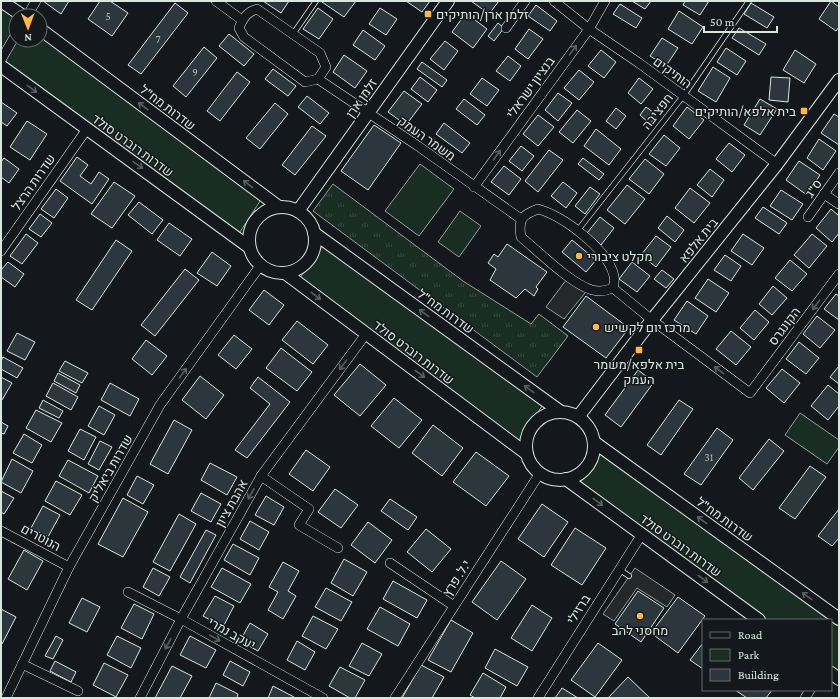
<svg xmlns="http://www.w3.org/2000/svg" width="840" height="699" viewBox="0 0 840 699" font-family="'Crimson Pro',Heebo,serif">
<defs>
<pattern id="grass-tufts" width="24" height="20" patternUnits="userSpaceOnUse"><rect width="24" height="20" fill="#1a2d24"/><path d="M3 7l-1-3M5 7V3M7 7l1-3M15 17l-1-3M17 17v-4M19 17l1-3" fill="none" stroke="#3b4b43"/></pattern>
</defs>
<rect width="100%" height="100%" fill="#14181c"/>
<!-- grass -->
<path fill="url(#grass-tufts)" stroke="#939e99" d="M333,184l130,97 68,43 8,-10 29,22 -31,41 -224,-166z"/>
<!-- park -->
<g fill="#1a2d24" stroke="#939e99">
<path d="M1,5l15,11v10l-15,25z"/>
<path d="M40,33l224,162 -26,40 -234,-172 13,-23h23z"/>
<path d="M420,164l34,25 -35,47 -34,-25z"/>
<path d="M460,211l21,15 -22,31 -21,-15z"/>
<path d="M325,242l219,161 -26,40 -219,-164z"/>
<path d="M800,413l39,27v7l-12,17 -42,-29z"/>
<path d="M602,452l237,170v52l-8,-6v-48h-66l-186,-136z"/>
</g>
<!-- parking -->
<g fill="#24282b" stroke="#939e99">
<path d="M569,276l20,12 -25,31 -18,-12z"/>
<path d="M635,568l40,27 -8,12 -30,-19 -23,33 -11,-7z"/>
</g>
<!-- building -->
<g fill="#2c363c" stroke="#d8e6dc">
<path d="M43,1h26l-8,13z"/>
<path d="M100,1h10l18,12 -16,23 -24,-17z"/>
<path d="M263,1h26l-8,12z"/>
<path d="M323,1h33l-12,16 -22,-15z"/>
<path d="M406,1h24l-8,11z"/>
<path d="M471,1h28l-10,13z"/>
<path d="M632,1h19l-6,8z"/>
<path d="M685,1h24l-9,14 -17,-10z"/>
<path d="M831,1l8,6v20l-3,4 -17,-12z"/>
<path d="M175,3l13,10 -47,61 -13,-9z"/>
<path d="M751,3l23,14 -7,11 -23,-14z"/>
<path d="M620,4l22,14 -6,10 -23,-14z"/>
<path d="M536,5l21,16 -7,10 -22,-15z"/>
<path d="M318,8l15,11 -14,20 -16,-10z"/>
<path d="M380,8l17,11 -11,16 -17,-11z"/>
<path d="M679,11l24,16 -11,17 -24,-15z"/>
<path d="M466,13l21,16 -14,19 -21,-16z"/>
<path d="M498,23l6,5 -10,13 -6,-5z"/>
<path d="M739,28l27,16 -7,11 -27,-17z"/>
<path d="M529,29l14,10 -15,20 -13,-10z"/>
<path d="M363,30l22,16 -10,14 -22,-15z"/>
<path d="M229,34l25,20 -10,12 -25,-20z"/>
<path d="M662,38l16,10 -12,18 -16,-10z"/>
<path d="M445,41l13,10 -14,19 -14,-11z"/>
<path d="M204,47l13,11 -31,39 -13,-11z"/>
<path d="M726,48l20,13 -9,14 -20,-13z"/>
<path d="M601,50l15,12 -12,16 -16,-12z"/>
<path d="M795,50l21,14 -12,19 -21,-13z"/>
<path d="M344,55l23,16 -12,17 -22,-16z"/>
<path d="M508,56l13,10 -11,15 -14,-10z"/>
<path d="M422,62l25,18 -5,7 -25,-18z"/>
<path d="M713,67l17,11 -14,24 -18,-11z"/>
<path d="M273,69l23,17 -8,10 -23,-17z"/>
<path d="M579,70l15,12 -15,18 -15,-12z"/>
<path d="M237,72l13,10 -30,39 -13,-10z"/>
<path d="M420,77l17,13 -9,12 -17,-13z"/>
<path d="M771,77l19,1 -2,24 -19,-2z"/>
<path d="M482,78l17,12 -12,16 -17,-12z"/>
<path d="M639,78l14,11 -12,15 -13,-11z"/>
<path d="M404,91l18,13 -16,21 -18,-13z"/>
<path d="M558,93l14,10 -14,18 -13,-11z"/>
<path d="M307,96l22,17 -9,11 -22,-17z"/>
<path d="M464,99l21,16 -8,10 -21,-16z"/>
<path d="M760,99l17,10 -17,26 -16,-10z"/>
<path d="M1,102l16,11 -10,13 -6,-4z"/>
<path d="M275,103l13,11 -28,35 -14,-11z"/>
<path d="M646,107l11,8 -7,9 -10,-9z"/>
<path d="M687,107l17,13 -15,19 -16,-13z"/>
<path d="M616,108l10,8 -10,13 -10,-8z"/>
<path d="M577,110l14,11 -18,22 -14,-11z"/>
<path d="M834,114l5,3v28l-18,-12z"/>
<path d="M538,115l16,12 -16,19 -15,-12z"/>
<path d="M27,121l20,13 -17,26 -20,-13z"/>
<path d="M444,123l26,20 -8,10 -26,-19z"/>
<path d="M374,125l27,18 -33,47 -27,-19z"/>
<path d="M312,126l14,10 -31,39 -13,-10z"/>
<path d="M596,129l25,20 -12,16 -25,-19z"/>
<path d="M664,135l16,13 -14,18 -17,-12z"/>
<path d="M819,139l17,12 -13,19 -16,-12z"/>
<path d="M729,143l16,12 -13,17 -16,-13z"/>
<path d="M521,146l13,10 -12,15 -13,-10z"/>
<path d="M549,150l14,10 -25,32 -13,-11z"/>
<path d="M77,157l11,8 -8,11 11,8 8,-12 10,7 -17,25 -32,-23z"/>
<path d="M4,158l15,11 -10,14 -8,-6v-15z"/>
<path d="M583,158l21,16 -5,6 -21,-16z"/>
<path d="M645,159l19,15 -15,20 -20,-15z"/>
<path d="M799,161l21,14 -13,20 -21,-15z"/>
<path d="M504,166l17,13 -12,16 -18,-13z"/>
<path d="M710,169l14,11 -12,17 -15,-12z"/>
<path d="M114,182l21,14 -23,32 -21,-14z"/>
<path d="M563,182l14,11 -11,15 -15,-12z"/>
<path d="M627,185l18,14 -20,25 -18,-14z"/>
<path d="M590,187l10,7 -15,20 -10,-8z"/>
<path d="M690,188l20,15 -16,20 -19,-15z"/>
<path d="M56,189l12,9 -14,20 -13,-9z"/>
<path d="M781,190l22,14 -11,16 -22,-14z"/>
<path d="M139,202l24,18 -11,14 -24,-19z"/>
<path d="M763,207l24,16 -8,11 -24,-16z"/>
<path d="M831,209l8,7v17l-7,9 -16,-14z"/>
<path d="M40,214l12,9 -11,14 -12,-8z"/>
<path d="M667,216l17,14 -9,12 -17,-14z"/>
<path d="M600,217l14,11 -13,17 -14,-12z"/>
<path d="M169,223l23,16 -12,17 -23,-16z"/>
<path d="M26,234l12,9 -16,21 -12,-8z"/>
<path d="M743,234l21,14 -12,17 -21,-14z"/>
<path d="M812,234l15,12 -18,22 -15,-13z"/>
<path d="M656,236l15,11 -15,20 -15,-12z"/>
<path d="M116,240l16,11 -40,59 -16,-10z"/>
<path d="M572,240l24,20 -10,12 -24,-20z"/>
<path d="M507,244l40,28 -11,15 2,2 -4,7 -9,-7 -9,9 -26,-18 6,-11 -8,-6 6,-9 4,3z"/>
<path d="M212,252l19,14 -14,20 -20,-13z"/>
<path d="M725,255l16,11 -10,15 -17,-11z"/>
<path d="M790,260l17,14 -15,17 -17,-13z"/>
<path d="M8,262l16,12 -9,13 -14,-10v-7z"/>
<path d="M632,262l18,14 -13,16 -18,-13z"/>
<path d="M185,269l14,11 -44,56 -14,-11z"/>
<path d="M662,270l12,9 -8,9 -12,-9z"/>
<path d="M708,279l21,14 -13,19 -21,-14z"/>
<path d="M773,286l14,12 -15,17 -13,-11z"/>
<path d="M264,290l20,15 -15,20 -20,-15z"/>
<path d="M836,294l3,2v24l-15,-11z"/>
<path d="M586,296l43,32 -23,30 -43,-31z"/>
<path d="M687,301l21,15 -12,18 -22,-14z"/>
<path d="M755,310l14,12 -15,18 -14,-12z"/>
<path d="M817,316l18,14 -15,18 -17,-14z"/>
<path d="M297,321l31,24 -15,19 -31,-24z"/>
<path d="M731,331l20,16 -15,18 -20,-16z"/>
<path d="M17,333l18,9 -10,18 -18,-9z"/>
<path d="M234,335l18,14 -16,20 -18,-14z"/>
<path d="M146,340l21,16 -15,19 -20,-16z"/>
<path d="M799,342l20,16 -13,16 -20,-15z"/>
<path d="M281,348l31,24 -15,19 -31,-23z"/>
<path d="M3,357l20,11 -6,10 -16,-9v-8z"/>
<path d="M65,361l23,12 -6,10 -23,-12z"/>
<path d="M360,364l26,21 -26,31 -26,-21z"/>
<path d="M839,366v18l-9,-7z"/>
<path d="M782,369l18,14 -16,20 -18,-15z"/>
<path d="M638,370l16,12 -33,45 -16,-12z"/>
<path d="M58,373l22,12 -4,8 -22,-12z"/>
<path d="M200,376l24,19 -18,24 -24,-19z"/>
<path d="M1,377l11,6 -10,17 -1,-1z"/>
<path d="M258,377l32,25 -43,56 -12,-8 35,-46 -20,-16z"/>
<path d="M53,383l25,14 -7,13 -25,-14z"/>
<path d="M110,383l29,16 -9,17 -29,-16z"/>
<path d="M828,385l11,9v12l-11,14 -17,-14z"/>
<path d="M394,398l28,22 -23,28 -28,-22z"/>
<path d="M43,400l20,11 -4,7 -20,-10z"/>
<path d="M679,400l14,9 -32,46 -14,-10z"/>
<path d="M99,406l16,9 -11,20 -16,-9z"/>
<path d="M36,410l26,13 -11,19 -25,-14z"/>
<path d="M174,420l18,10 -24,44 -18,-10z"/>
<path d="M1,422l7,4 -4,8 -3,-1z"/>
<path d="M433,425l30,23 -21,28 -30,-23z"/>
<path d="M717,428l16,12 -32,45 -17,-11z"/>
<path d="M80,429l16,8 -12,23 -16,-9z"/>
<path d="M24,434l18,11 -10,18 -19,-10z"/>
<path d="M769,439l15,12 -31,39 -14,-12z"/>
<path d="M100,441l12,6 -13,23 -11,-6z"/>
<path d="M306,450l24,17 -17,24 -24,-17z"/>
<path d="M476,452l33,24 -23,30 -33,-24z"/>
<path d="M12,459l21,12 -12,22 -20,-11z"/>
<path d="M68,460l30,16 -9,17 -30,-17z"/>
<path d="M210,463l27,14 -10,18 -26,-15z"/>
<path d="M810,466l16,11 -31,42 -16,-11z"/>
<path d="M137,476l17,9 -11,19 -16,-9z"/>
<path d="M56,481l26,14 -12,20 -25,-14z"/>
<path d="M335,489l23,16 -17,23 -23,-16z"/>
<path d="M1,491l13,7 -10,16 -3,-2z"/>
<path d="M201,493l20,11 -10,18 -20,-11z"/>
<path d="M266,496l18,11 -10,18 -19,-10z"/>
<path d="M123,498l25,14 -25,45 -25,-13z"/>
<path d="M390,499l27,18 -9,13 -27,-19z"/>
<path d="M542,504l26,18 -24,35 -26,-18z"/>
<path d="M43,506l17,9 -12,22 -17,-9z"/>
<path d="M839,509v29l-7,8 -14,-10z"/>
<path d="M179,514l17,10 -26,47 -17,-9z"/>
<path d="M250,521l19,11 -10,18 -19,-11z"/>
<path d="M368,522l24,18 -17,23 -24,-18z"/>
<path d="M575,528l31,20 -24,37 -31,-20z"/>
<path d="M426,529l25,20 -19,23 -25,-20z"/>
<path d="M206,530l10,5 -26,48 -10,-6z"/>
<path d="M233,544l26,14 -9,17 -26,-15z"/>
<path d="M24,550l19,11 -16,29 -19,-11z"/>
<path d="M344,559l23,13 -14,24 -22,-13z"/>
<path d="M501,561l25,18 -29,41 -25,-18z"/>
<path d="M283,562l16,9 -11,20 8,5 -13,23 -15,-9 10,-18 -9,-5z"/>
<path d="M153,568l17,9 -11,19 -16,-9z"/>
<path d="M222,568l29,16 -11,19 -29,-16z"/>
<path d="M393,581l34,19 -10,18 -34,-19z"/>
<path d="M326,588l26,14 -11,19 -26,-14z"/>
<path d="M638,591l26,17 -23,34 -26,-18z"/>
<path d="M215,596l19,10 -11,21 -20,-11z"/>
<path d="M678,597l27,19 -27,37 -27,-20z"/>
<path d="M82,598l18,9 -13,25 -18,-9z"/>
<path d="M134,604l20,10 -12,25 -21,-11z"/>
<path d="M532,605l20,13 -20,33 -21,-13z"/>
<path d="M380,607l30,17 -12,22 -31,-17z"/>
<path d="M1,609l15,8 -14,27 -1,-1z"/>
<path d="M313,616l25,13 -12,20 -24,-13z"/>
<path d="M451,620l22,13 -22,39 -23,-12z"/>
<path d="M250,623l18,11 -10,17 -18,-10z"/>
<path d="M56,636l7,4 -10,19 -8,-3z"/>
<path d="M117,636l24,12 -10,20 -24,-13z"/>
<path d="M190,636l26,14 -10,18 -26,-13z"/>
<path d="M297,641l18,11 -10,18 -18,-10z"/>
<path d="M362,643l20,11 -13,22 -20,-10z"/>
<path d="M598,643l24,17 -27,37 -24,-17z"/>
<path d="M703,643v26l-13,-9z"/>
<path d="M495,649l33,18 -11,19 -32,-18z"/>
<path d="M55,661l21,11 -5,10 -21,-11z"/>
<path d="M230,661l20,11 -7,14 -20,-11z"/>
<path d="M104,663l24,12 -12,22 -23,-12z"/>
<path d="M421,665l23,12 -12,21h-30z"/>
<path d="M172,666l20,10 -12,22h-25z"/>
<path d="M340,667l25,13 -10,18h-5l-21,-12z"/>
<path d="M483,673l23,14 -6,11h-25l-5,-3z"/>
<path d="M628,677l22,21h-42z"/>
<path d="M216,683l22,11 -1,4h-28z"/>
<path d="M273,686l21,11v1h-26z"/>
<path d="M562,688l16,10h-23z"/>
<path d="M735,690h37l-6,8h-19z"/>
</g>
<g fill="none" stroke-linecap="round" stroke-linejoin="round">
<!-- lane casing -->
<g stroke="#d8e6dc" stroke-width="6">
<g id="lane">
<path d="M293,34l23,-33"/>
<path d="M578,230l106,-135 65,-94"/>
<path d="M619,569l10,7"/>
</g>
</g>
<!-- street casing -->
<g stroke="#d8e6dc" stroke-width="10">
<g id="street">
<path d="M216,1l26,19"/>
<path d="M554,1l35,28 50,34 138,101"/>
<path d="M257,9l63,44 6,14 -8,12 -13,3 -61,-45 -5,-9c4,-10 8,-16 18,-19z"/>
<path d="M27,16l9,-15"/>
<path d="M506,28l19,-27"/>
<path d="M1,60l15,-26"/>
<path d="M318,79l100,67 103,73"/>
<path d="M474,187l115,-158 16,-28"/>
<path d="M824,194l15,10"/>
<path d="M538,209c25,7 70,40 76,67 1,4 0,8 -1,12 -7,3 -13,4 -21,2 -21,-6 -54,-39 -71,-53 -3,-18 1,-22 17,-28z"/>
<path d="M808,217l31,-44"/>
<path d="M1,251l86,-122"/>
<path d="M613,288l39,32 98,73 89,-119"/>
<path d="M261,476l48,33 -10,16 39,23"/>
<path d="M1,531l68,36"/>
<path d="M390,563l64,43"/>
<path d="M128,592l53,27 142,79"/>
<path d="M22,664l56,27"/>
<path d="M6,698l63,-131 91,-162 100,-139"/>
<path d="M140,698l41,-79 80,-143 105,-142"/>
<path d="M395,698l145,-225"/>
<path d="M538,698l104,-164"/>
<path d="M805,698l5,-8"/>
</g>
</g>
<!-- secondary casing -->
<g stroke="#d8e6dc" stroke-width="14">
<g id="secondary">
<path d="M1,1l22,15"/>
<path d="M40,29l239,178"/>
<path d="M1,66l248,181"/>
<circle cx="282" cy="240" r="33"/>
<path d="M298,211l150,-210"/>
<path d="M314,233l247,179"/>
<path d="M285,273l242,181"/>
<circle cx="560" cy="446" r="34"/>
<path d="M578,417l74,-97 125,-156 62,-84"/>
<path d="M594,442l245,177"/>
<path d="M566,479l193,141"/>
<path d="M831,673l8,6"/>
</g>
</g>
<!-- lane -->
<use href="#lane" stroke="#14181c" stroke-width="4.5"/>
<!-- street -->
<use href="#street" stroke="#14181c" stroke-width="9"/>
<!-- secondary -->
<use href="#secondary" stroke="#14181c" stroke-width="12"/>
</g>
<!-- one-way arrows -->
<defs><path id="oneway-shaft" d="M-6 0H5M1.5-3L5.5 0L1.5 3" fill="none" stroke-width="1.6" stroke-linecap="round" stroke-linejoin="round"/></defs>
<g stroke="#59605f">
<use href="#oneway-shaft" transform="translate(573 50) rotate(-54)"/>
<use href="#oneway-shaft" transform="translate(32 89) rotate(36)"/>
<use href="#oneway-shaft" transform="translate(143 106) rotate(-143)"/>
<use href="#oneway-shaft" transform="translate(497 155) rotate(-54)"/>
<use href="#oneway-shaft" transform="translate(138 165) rotate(35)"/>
<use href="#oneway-shaft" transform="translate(248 184) rotate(-143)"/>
<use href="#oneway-shaft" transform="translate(316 296) rotate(37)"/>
<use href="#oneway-shaft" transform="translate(816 305) rotate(127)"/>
<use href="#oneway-shaft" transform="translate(424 313) rotate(-144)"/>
<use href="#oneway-shaft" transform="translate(343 365) rotate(126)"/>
<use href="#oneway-shaft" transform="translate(719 370) rotate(-143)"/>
<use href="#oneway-shaft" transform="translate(183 373) rotate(-54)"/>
<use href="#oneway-shaft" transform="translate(420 374) rotate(37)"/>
<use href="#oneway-shaft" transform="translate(529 389) rotate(-144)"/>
<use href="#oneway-shaft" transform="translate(251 494) rotate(119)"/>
<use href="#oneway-shaft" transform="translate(598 502) rotate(36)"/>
<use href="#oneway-shaft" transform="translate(702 520) rotate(-144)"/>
<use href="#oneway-shaft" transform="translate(703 579) rotate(36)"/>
<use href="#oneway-shaft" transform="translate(807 596) rotate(-144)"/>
<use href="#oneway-shaft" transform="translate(215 638) rotate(29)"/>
<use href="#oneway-shaft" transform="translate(168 644) rotate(118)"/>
</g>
<!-- markers -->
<g fill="#ffb74d" stroke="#14181c" stroke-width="1.5">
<rect x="424" y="10" width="8" height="8" rx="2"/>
<rect x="800" y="107" width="8" height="8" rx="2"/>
<circle cx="579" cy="256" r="4"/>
<circle cx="596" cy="327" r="4"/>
<rect x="635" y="346" width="8" height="8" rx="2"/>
<circle cx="640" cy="616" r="4"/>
</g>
<g text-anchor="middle" stroke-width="3" stroke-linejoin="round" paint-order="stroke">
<!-- number labels -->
<g font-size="11" fill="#adbab4">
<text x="108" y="20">5</text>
<text x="158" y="43">7</text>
<text x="195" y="76">9</text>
<text x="709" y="461">31</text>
</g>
<!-- poi labels -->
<g font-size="13" fill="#d8e6dc" stroke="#14181c" text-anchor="start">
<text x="436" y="19">זלמן ארן/הותיקים</text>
<text x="796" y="116" text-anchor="end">בית אלפא/הותיקים</text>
<text x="587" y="261">מקלט ציבורי</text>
<text x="604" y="332">מרכז יום לקשיש</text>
<text x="639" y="369" text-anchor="middle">בית אלפא/משמר<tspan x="639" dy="15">העמק</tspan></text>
<text x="640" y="635" text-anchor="middle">מחסני להב</text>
</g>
<!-- street labels -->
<g font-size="13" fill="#d8e6dc" stroke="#14181c">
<text transform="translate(673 72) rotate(36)" y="5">הותיקים</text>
<text transform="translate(530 87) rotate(-54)" y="5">בנציון ישראלי</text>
<text transform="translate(361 98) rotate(-55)" y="5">זלמן ארן</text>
<text transform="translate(168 107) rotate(37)" y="5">שדרות מח"ל</text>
<text transform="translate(657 111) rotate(-52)" y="5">חפציבה</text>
<text transform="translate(427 138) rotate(35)" y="5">משמר העמק</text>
<text transform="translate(133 145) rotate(36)" y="5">שדרות רוברט סולד</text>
<text transform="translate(33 182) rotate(-55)" y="5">שדרות הרצל</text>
<text transform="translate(813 188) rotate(-55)" y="5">ס"ג</text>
<text transform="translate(698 240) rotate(-51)" y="5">בית אלפא</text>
<text transform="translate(446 311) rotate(36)" y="5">שדרות מח"ל</text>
<text transform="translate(784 326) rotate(-53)" y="5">הקונגרס</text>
<text transform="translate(414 352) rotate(37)" y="5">שדרות רוברט סולד</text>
<text transform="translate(110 468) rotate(-60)" y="5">שדרות ביאליק</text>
<text transform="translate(231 503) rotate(-61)" y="5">אהבת ציון</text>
<text transform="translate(725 519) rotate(36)" y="5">שדרות מח"ל</text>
<text transform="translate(41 537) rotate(28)" y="5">הנוטרים</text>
<text transform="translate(681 545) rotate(36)" y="5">שדרות רוברט סולד</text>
<text transform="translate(456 578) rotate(-57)" y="5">י.ל. פרץ</text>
<text transform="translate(578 609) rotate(-58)" y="5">ברזילי</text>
<text transform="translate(232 633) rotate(29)" y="5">יעקב נמרי</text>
</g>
</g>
<!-- border -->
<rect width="840" height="699" fill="none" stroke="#d8e6dc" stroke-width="4"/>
<!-- legend -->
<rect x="702" y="619" width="130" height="72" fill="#14181c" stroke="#626a69"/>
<rect x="710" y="632" width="20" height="6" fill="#14181c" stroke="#626a69"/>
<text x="738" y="639" font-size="12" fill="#d8e6dc">Road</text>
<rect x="710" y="649" width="20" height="12" fill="#1a2d24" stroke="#626a69"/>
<text x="738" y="659" font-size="12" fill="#d8e6dc">Park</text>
<rect x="710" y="669" width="20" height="12" fill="#2c363c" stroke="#626a69"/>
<text x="738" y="679" font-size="12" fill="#d8e6dc">Building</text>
<!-- north arrow -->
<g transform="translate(28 28) rotate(179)"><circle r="19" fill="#14181c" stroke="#626a69"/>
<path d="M0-3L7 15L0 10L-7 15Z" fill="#ffb74d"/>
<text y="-6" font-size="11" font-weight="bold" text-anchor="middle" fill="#d8e6dc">N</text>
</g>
<!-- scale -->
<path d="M704 26v6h73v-6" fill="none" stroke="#d8e6dc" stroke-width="2"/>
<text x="710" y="26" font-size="12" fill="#d8e6dc" stroke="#14181c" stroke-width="3" paint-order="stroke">50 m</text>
</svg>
